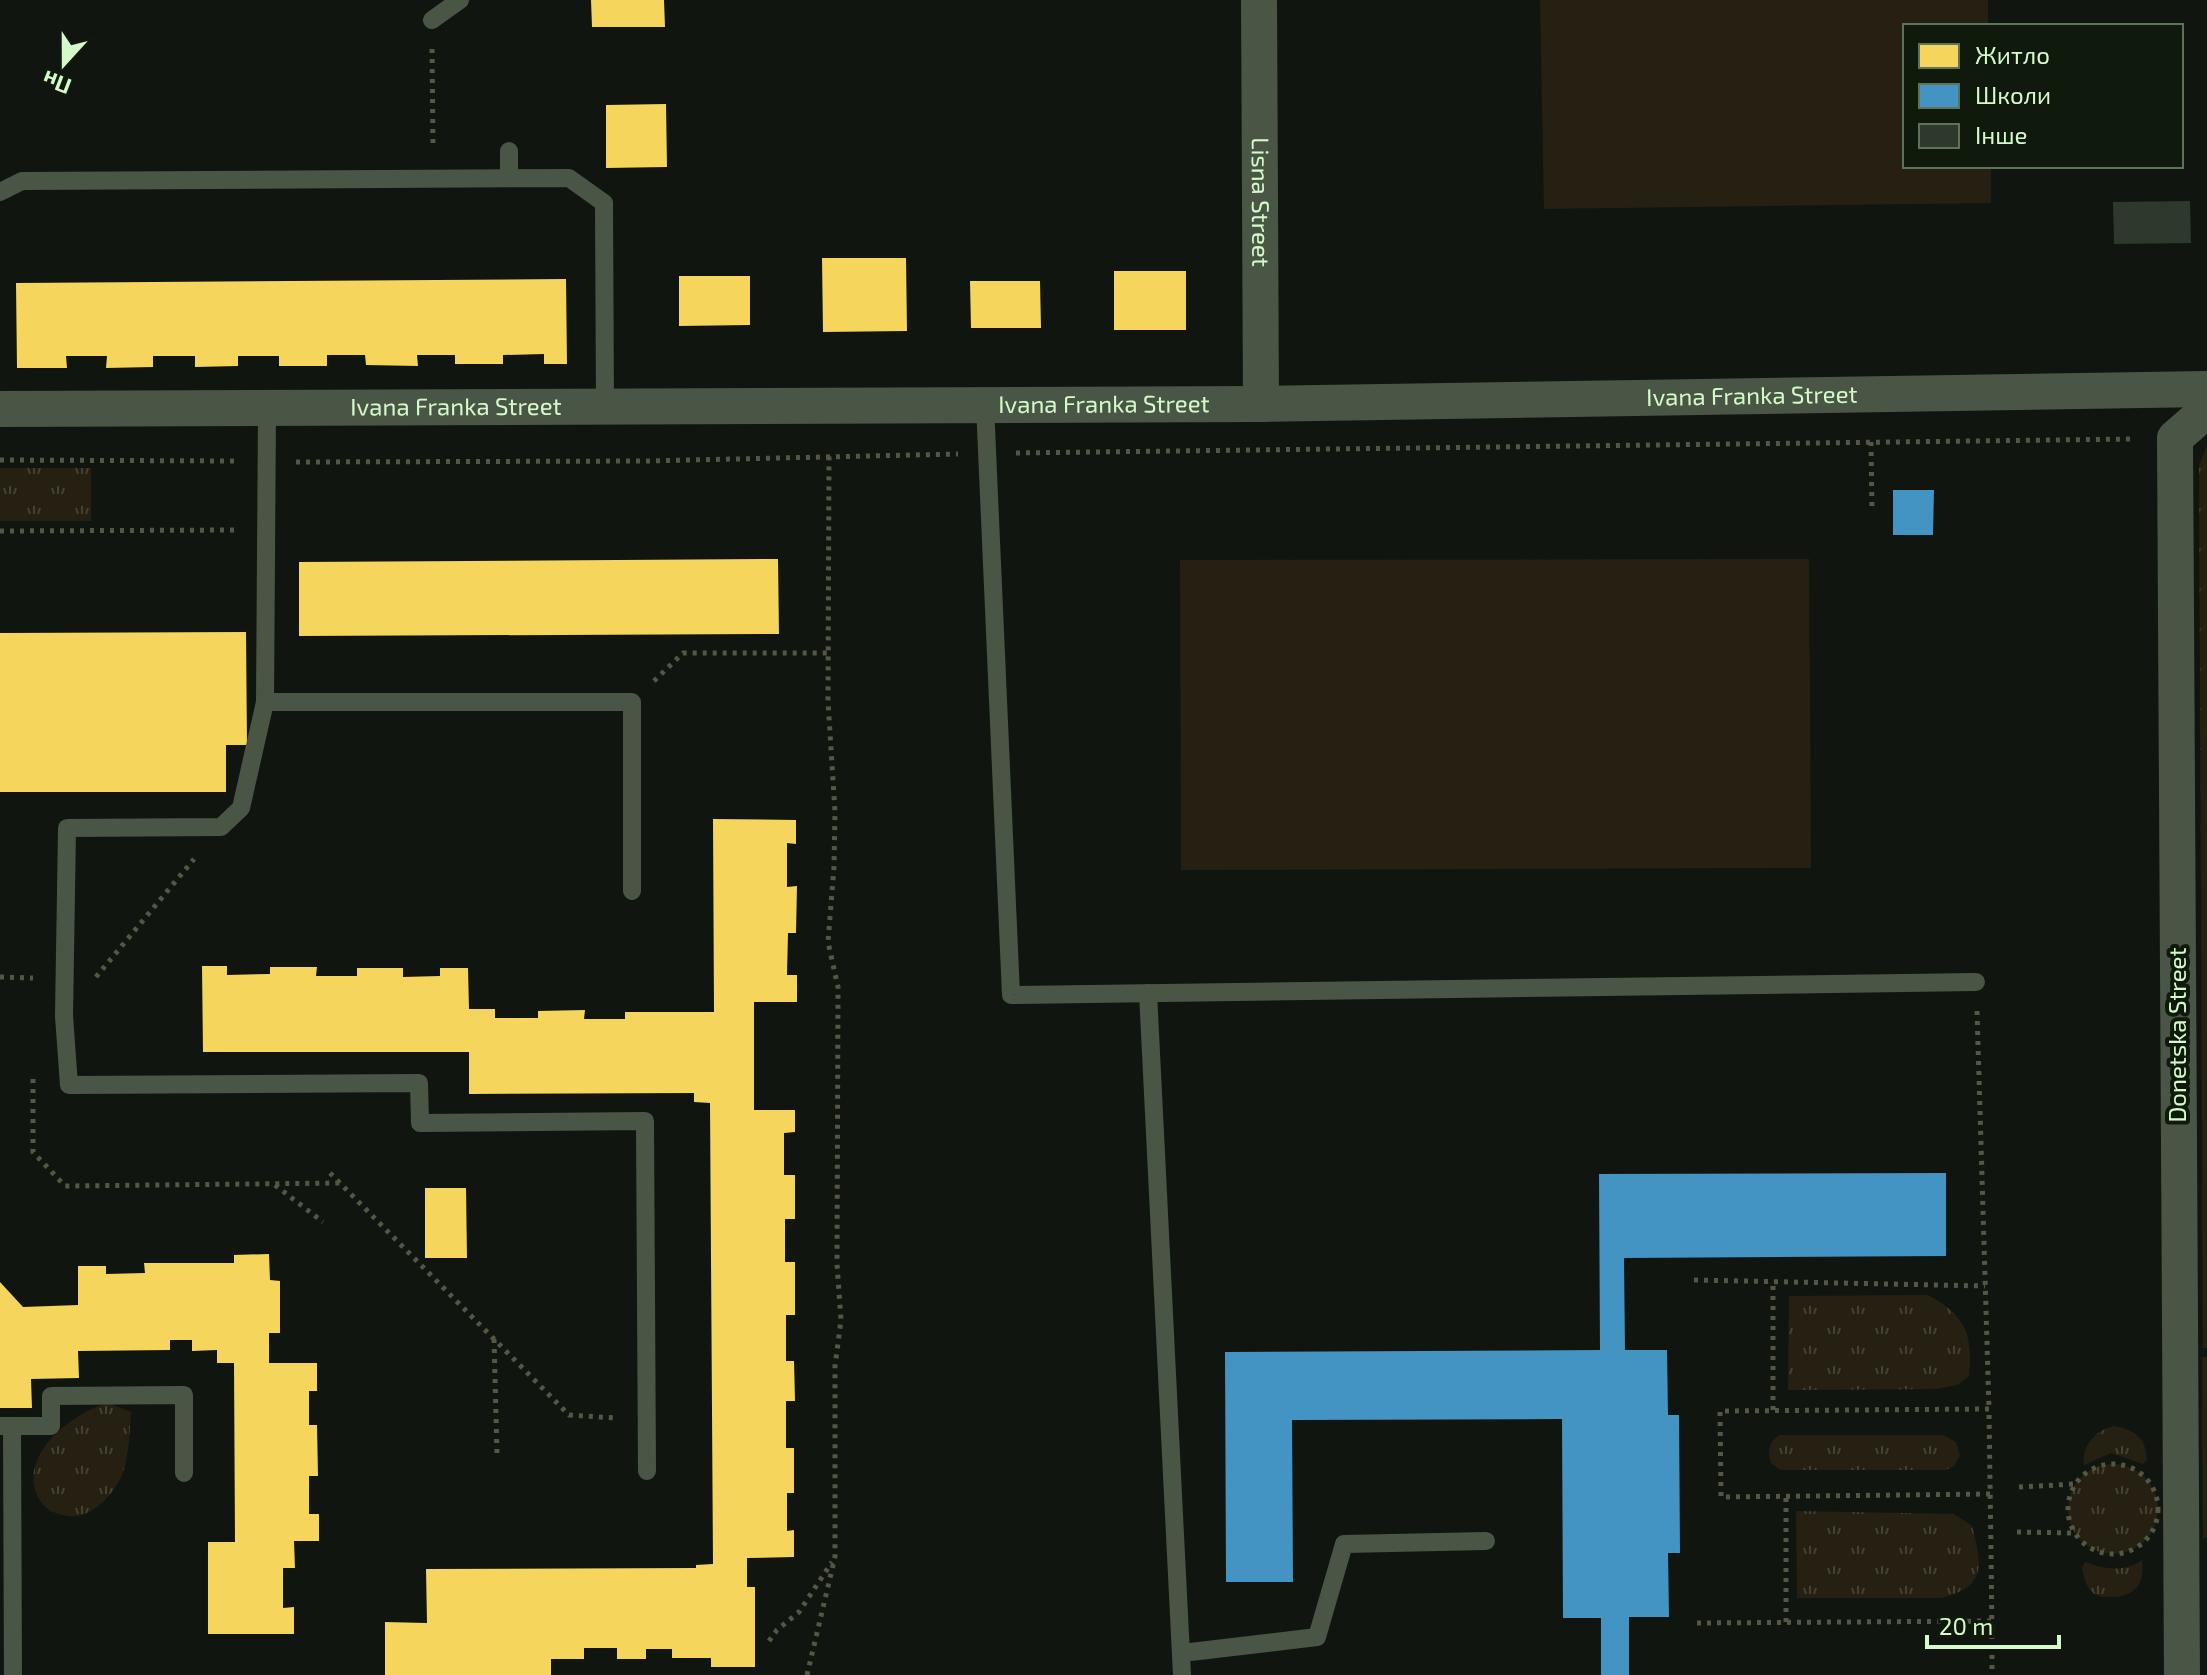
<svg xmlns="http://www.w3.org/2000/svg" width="2207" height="1675" viewBox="0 0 2207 1675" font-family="'Exo 2',sans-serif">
<defs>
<pattern id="grass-tufts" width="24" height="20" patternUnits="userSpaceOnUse" patternTransform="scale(2)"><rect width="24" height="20" fill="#262012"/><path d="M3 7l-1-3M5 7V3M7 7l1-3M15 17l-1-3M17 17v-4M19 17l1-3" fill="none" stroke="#454133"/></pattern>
</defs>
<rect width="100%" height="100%" fill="#10160f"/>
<!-- grass -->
<g fill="url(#grass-tufts)">
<path d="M2207,445v903h-4l-4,-882z"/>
<rect x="0" y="468" width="91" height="53"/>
<path d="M1928,1295c37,20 45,39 41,81l-12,9 -21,4 -148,1 1,-94z"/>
<path d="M2202,1357h5v181h-4z"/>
<path d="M107,1403l24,9c-1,17 -2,33 -5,49 -4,25 -31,59 -58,55 -10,-1 -22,-6 -27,-14 -28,-44 30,-88 66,-99z"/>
<path d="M2114,1426c22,4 32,12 33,35l-4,3 -32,-11 -27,12c-3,-19 12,-35 30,-39z"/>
<path d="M1780,1435h163l13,7 4,13 -6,11 -8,4h-165l-10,-7c-4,-11 -2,-22 9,-28z"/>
<circle cx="2113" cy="1509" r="45"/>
<path d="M1796,1511l158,3 18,12c10,39 15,61 -31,72h-144z"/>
<path d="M2142,1560c3,24 -7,37 -32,37 -6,0 -13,0 -18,-5 -6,-6 -8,-15 -10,-24l3,-6c19,7 39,11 57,-2z"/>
</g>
<!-- garden -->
<g fill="#262012">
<path d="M1540,0h448v26h-83v140h86v37l-447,6z"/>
<path d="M1809,559l2,309 -630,2 -1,-310z"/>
</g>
<!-- homes -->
<g fill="#f6d55c">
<path d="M591,0h73l1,27h-73z"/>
<path d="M666,104l1,63 -61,1v-63z"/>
<path d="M822,258h84l1,73 -84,1z"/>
<rect x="1114" y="271" width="72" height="59"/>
<path d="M679,276h71v49l-71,1z"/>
<path d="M566,279l1,85h-23v-10l-41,1v9h-48v-9h-38l1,11 -52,-1 -1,-10h-38v11h-48v-10h-41v10l-43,1v-11h-42v11l-47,1 1,-12h-41l1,12h-50l-1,-85z"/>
<path d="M970,281h70l1,47h-70z"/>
<path d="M778,559l1,75 -480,2v-74z"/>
<path d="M246,632l1,113h-21v47h-226v-159z"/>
<path d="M713,819l83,1v24l-9,-1v44l10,-1 -1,47h-8l-1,42h10v27h-43v108h41v22l-11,1v42h11v44h-10v43h10v53h-9v46h8l1,40h-9v47h8v45h-7v38l7,-1v27l-47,1v29h8v80h-44v-9h-39v-9h-26v10h-29v-11h-33v11h-33v16h-166v-53l42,1 -1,-54 270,-1v-3l17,-1 -3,-461 -16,-1v-9l-225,1v-42h-266l-1,-86h25v9l43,-1v-7h47l-1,9h41v-8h46v9l37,-1v-8h28l1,41h26v9h43v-7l47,-1 -1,9h41v-7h89z"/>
<path d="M425,1188h41l1,70h-42z"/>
<path d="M269,1254l1,26 10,1v52h-11v30h48v28h-8v34h8l1,51h-9v38h10v27h-25l1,27h-12v40l11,-1v27h-86v-92h27l-1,-179h-17v-13l-25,1v-11h-22v10l-92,1 1,27 -48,1 1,29h-32v-126l23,25 55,-2v-39h28v8l39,-1 -1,-10h90v-8z"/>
</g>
<!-- schools -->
<g fill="#4393c3">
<path d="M1893,490h41l-1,45h-40z"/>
<path d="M1946,1173v83l-322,2 1,92h42l1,65h11l1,138h-12l1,64h-40v58h-28v-57h-38l-1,-199 -270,1 1,162h-67l-1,-230 375,-2 -1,-176z"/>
</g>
<!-- building -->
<path fill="#2e392d" d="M2190,201l1,42 -77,1 -1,-42z"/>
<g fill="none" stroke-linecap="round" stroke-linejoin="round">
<!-- path -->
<g stroke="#545745" stroke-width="5" stroke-dasharray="4 6" stroke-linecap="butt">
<path d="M432,49l1,98"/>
<path d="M1871,442l1,70"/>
<path d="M1016,453l1118,-14"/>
<path d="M0,460l238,1"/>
<path d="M296,462l349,-1 313,-7"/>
<path d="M0,531l235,-1"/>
<path d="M654,681l29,-28h146"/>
<path d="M0,977l33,1"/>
<path d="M96,977l98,-118"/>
<path d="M1977,1011l12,398"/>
<path d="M33,1079v73l32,34 275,-3"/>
<path d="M330,1173l239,242 47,3"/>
<path d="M275,1185l48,37"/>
<path d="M1694,1280l291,6"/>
<path d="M494,1339l3,115"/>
<path d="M1773,1410v-128"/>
<circle cx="2113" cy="1509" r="45"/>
<path d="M2019,1487l56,-3"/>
<path d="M1990,1494l-269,3 -1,-86 269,-2c1,88 3,177 3,266"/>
<path d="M2017,1532l56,1"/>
<path d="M1786,1622v-126"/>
<path d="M1697,1623l295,-2"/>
<path d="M769,1641l8,-11 22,-18 33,-50"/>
<path d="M807,1675l28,-118v-191l6,-46 -4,-56 1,-277 -10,-45 6,-75 1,-55 -7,-111 1,-245"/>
</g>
<!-- service -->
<g stroke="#4a5645" stroke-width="18">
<path d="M432,20l28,-20"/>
<path d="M509,151v27"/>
<path d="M0,192l22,-11 547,-3 35,25 1,203"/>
<path d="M985,405l26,590 965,-13"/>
<path d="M267,408l-2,294 -24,106 -20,19 -154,1 -3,188 5,69 350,-2 1,40 225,-2 2,350"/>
<path d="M265,702h367v189"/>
<path d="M1148,993l34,682"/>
<path d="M0,1426h51v-30l133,-1v78"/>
<path d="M12,1426l1,249"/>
<path d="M1182,1653l135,-16 27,-93 142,-3"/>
</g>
<!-- minor -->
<g stroke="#4a5645" stroke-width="36">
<path id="s1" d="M1259,0l2,404"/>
<path id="s2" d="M0,409l1261,-5 946,-15"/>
<path d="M2182,1675l-7,-1237 32,-28"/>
</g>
</g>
<g text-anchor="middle" stroke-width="8" stroke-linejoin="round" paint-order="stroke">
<!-- street labels -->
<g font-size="24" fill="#d5f9cb" stroke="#0f190c">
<text dy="8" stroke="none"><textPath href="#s1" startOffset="202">Lisna Street</textPath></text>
<text dy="8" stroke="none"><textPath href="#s2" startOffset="1752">Ivana Franka Street</textPath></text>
<text dy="8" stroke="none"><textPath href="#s2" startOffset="1104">Ivana Franka Street</textPath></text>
<text dy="8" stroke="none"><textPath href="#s2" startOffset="456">Ivana Franka Street</textPath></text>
<text transform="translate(2178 1035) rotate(-90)" y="8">Donetska Street</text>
</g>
</g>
<!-- legend -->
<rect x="1903" y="24" width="280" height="144" fill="#0f190c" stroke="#5e7358" stroke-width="2"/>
<rect x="1919" y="44" width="40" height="24" fill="#f6d55c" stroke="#5e7358" stroke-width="2"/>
<text x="1975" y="64" font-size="24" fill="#d5f9cb">Житло</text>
<rect x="1919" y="84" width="40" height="24" fill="#4393c3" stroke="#5e7358" stroke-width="2"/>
<text x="1975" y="104" font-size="24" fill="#d5f9cb">Школи</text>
<rect x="1919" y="124" width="40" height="24" fill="#2e392d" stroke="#5e7358" stroke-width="2"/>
<text x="1975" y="144" font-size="24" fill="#d5f9cb">Інше</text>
<!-- north arrow -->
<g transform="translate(64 64) rotate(201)" stroke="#0f190c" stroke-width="6" paint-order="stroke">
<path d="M0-6L14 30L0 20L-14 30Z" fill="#d5f9cb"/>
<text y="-12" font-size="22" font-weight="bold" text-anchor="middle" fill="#d5f9cb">Пн</text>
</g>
<!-- scale -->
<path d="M1927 1635v12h132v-12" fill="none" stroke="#d5f9cb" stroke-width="4"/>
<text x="1939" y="1635" font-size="24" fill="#d5f9cb" stroke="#0f190c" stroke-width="6" paint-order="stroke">20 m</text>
</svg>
